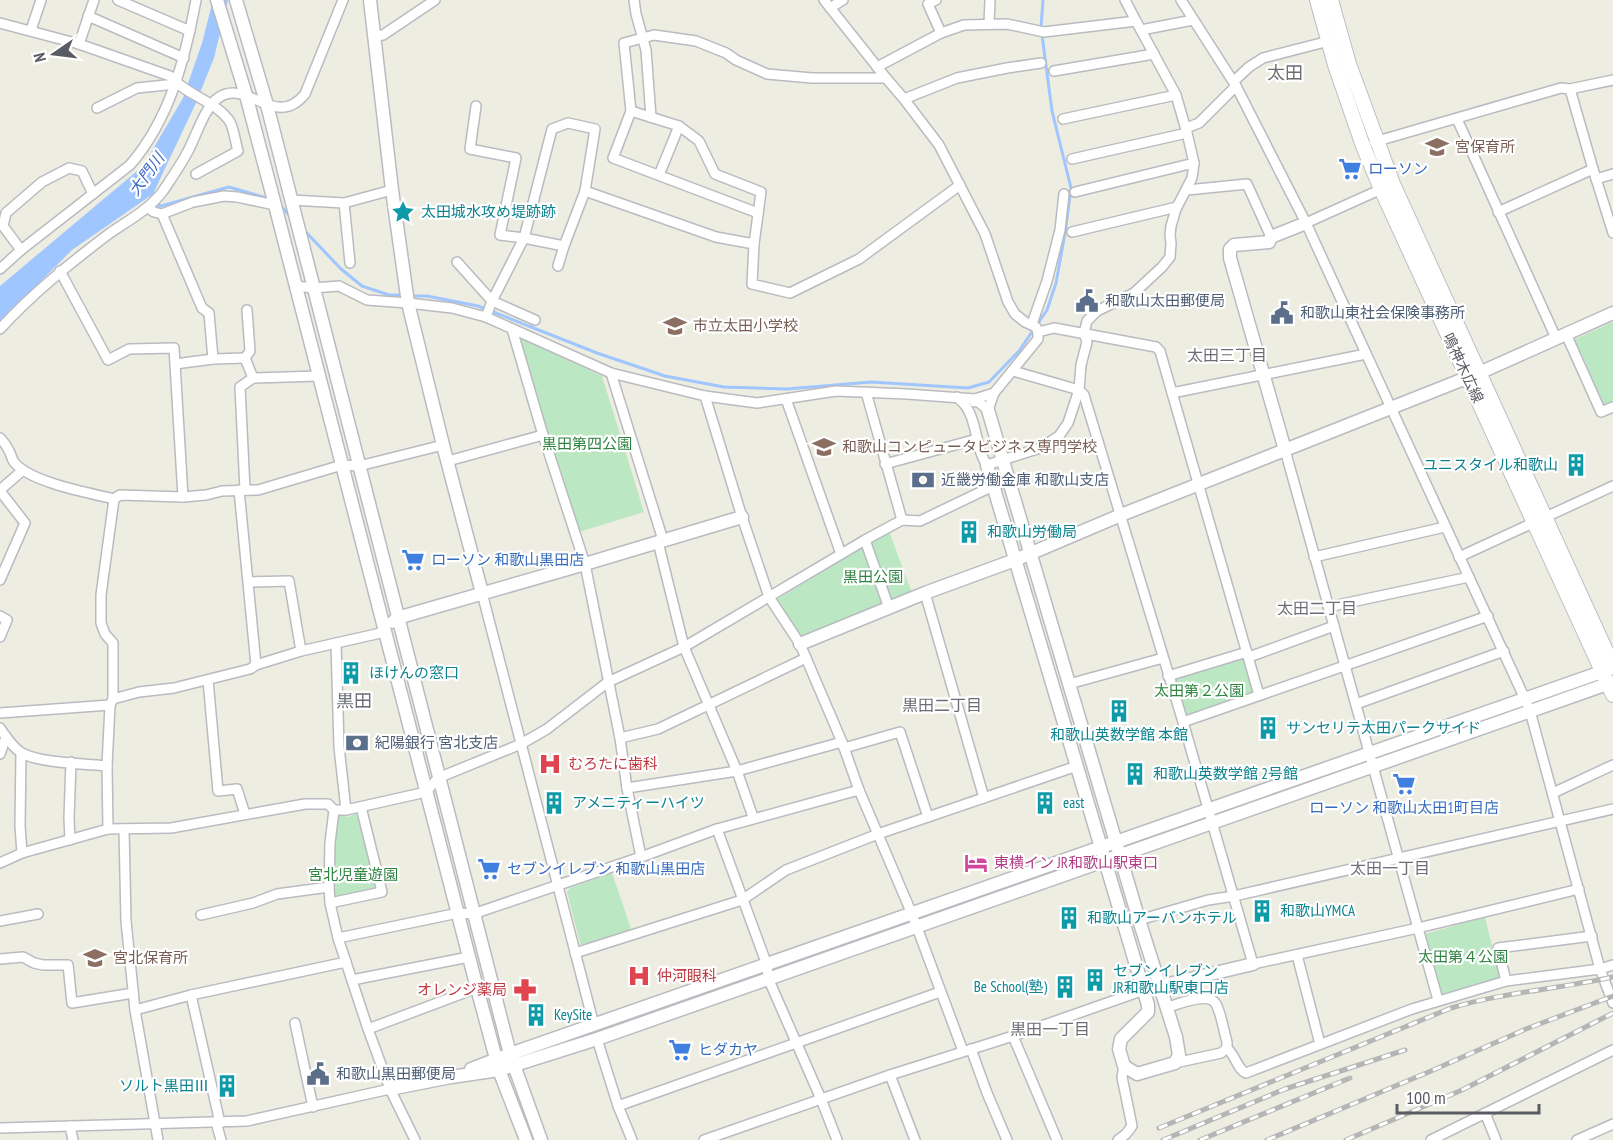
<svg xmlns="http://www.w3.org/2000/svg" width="1613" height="1140" viewBox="0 0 1613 1140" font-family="'PT Sans Narrow','Noto Sans JP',sans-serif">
<rect width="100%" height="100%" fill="#eeede1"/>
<!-- green -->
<g fill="#bce7c3">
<path d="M1613,322v82l-8,4 -6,-4 -11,-27 3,-2 -10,-23 -3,1 -5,-9 2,-5z"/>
<path d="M518,337l84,39 42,136 -65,20z"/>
<path d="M889,531l23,62 -110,47 -26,-40z"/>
<path d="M1245,655l11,38 -70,24 -14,-39z"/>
<path d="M355,814l4,3 19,70 -3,4 -43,7 -1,-55 5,-25 5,-3 7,2z"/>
<path d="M612,873l19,56 -48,16 -3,-2 -13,-51 3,-4z"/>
<path d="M1485,917l15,62 -59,15 -16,-60z"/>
</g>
<!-- water -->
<path fill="#a0c6ff" d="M213,0h15l-14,58 -19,47 -42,89 -81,56 -72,72v-36l143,-120 40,-68 19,-55z"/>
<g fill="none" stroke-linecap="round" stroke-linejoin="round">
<!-- stream -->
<g stroke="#a0c6ff" stroke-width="3">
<path d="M1041,28l2,-28"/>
<path d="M155,204l6,2 68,-19 41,12"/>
<path d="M280,205l10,11"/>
<path d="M303,229l38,40 21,17 27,9h15"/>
<path d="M410,296h17l51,10 119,47 68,23 59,11 63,2 84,-7 97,6 21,-6 30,-31 28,-41 9,-27 9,-50 6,-45 -19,-77 -10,-76"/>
</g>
<!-- minor casing -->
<g stroke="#b9bbc1" stroke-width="12">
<g id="minor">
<path d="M118,0l72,31"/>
<path d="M634,0l2,14 10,36 5,67"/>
<path d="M936,0l-8,4 13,29"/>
<path d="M1125,0l11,21"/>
<path d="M1181,0l55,86 70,137 219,476 5,12 70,258 13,34"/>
<path d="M830,8l13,-8"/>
<path d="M88,16l96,42"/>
<path d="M0,23l79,21 91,32c16,19 43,24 58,43 6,7 7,22 10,32l-42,23"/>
<path d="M989,24l1,-24"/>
<path d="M31,30l10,-30"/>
<path d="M1141,30l52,-10"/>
<path d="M375,36l8,-1 52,-35"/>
<path d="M79,44l15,-44"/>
<path d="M877,67l64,-34 23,-8 43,-1 37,8 92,-11 40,74 11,38 7,30 -2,15 -16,31 -5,17 -1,9 1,8 -1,14 -8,10 -28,26 -37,18 -10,10 -3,12 3,9 -6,23 -2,25 -11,33 -9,13 -19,12 -53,17c-12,-17 -9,-40 -20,-57 -2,-4 -6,-7 -10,-11"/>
<path d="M1054,71l100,-17"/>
<path d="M1234,81l15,-14 14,-9 66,-17"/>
<path d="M1570,89l23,80 20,64"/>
<path d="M904,99l53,-21 50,-10 34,-5"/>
<path d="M476,106l-6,43 46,9 -16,77 24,3 28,-109 16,-6 27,6 -10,62 131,46 38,7 -2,40 38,9 69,-34 101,-74"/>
<path d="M97,108l40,-20 39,-4"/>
<path d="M631,111l-18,47 145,55"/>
<path d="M1063,119l113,-24"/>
<path d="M1457,119l99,219"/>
<path d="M1186,128l13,-5 37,-37"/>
<path d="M1374,142l187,-54 9,1 43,-9"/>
<path d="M1072,159l115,-26"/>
<path d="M659,175l20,-49"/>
<path d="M1596,179l17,-5"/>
<path d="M1187,190l60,-6 24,53"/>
<path d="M1075,192l119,-29"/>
<path d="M291,200l53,3 48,-13"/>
<path d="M344,203l6,60"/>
<path d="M148,208l6,4 8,2 31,-12 31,-6 13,1 38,8"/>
<path d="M1498,212l95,-43"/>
<path d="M162,214l40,94 7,5 4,46 32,-1"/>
<path d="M1306,223l80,-36"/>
<path d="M1072,232l105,-25"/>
<path d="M754,244l7,-52 -46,-18 -16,-33 -20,-15 -48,-15 -7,-68 30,-8 42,6 30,12 10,7 31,14 45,4h74"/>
<path d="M21,250l-18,-24 3,-13 36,-31 27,-14 13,3 11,23"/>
<path d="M457,262l35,39 -6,16"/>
<path d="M558,266l6,-20 21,-55"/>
<path d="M0,269l21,-19 109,-85c40,-46 55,-106 66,-165"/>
<path d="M60,271l48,89 21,-11 45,-1 1,16 38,-5"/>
<path d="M296,286l17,2 26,-2 28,14 41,3 44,5 34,9 125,56 94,23 52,7 79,-12 71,3 68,5 19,-6 44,-54v-7l-2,-5 -11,-5 -10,-8 -7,-12 -23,-68 -46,-89 -35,-46 -18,-21 -62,-78"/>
<path d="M535,320l-43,-19 32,-63 40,8"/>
<path d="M1032,324l15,-43 13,-51 4,-36"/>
<path d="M0,329c32,-35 68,-64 106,-93 19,-14 42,-25 57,-45 8,-12 17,-25 24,-38 9,-16 17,-45 31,-55 29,-21 57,33 87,-4l38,-94"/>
<path d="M512,329l31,106 42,129 35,174 7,50 14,69"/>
<path d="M1038,332l16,-4 102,19 4,4 99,344"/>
<path d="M1566,334l35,78 12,-5"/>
<path d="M245,358l5,-7 -3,-41"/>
<path d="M245,358l8,20"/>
<path d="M1013,371l66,19 5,5 99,327 70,242 165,-36 161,-39"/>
<path d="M611,373l52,167"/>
<path d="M866,392l36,128"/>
<path d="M1172,393l194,-39"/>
<path d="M705,396l37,121 27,80 31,47 42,98 17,48 53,124 51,137"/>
<path d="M786,399l55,155"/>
<path d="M974,402l1,-3 13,11 6,-17"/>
<path d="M0,438c3,3 6,7 8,11 3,4 3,9 6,13 15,20 75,31 100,37"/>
<path d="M1285,450l153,550"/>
<path d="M448,461l95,-26"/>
<path d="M885,464l92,-25"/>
<path d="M0,490l23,-20"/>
<path d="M239,490l17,175"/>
<path d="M245,490l-5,-103 13,-9 66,-2"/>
<path d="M0,491l25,32 -25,57"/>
<path d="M183,497l23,-2 16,-4 36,-1 84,-25 17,1 84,-21"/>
<path d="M865,540l24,68"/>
<path d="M658,542l26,105 53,124 16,46"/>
<path d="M1314,557l131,-30"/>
<path d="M1459,557l154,-71"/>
<path d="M249,582l40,-1 12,70"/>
<path d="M482,593l112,432"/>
<path d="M925,593l59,205"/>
<path d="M1328,607l141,-30"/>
<path d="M0,616l7,4 -7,17"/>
<path d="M336,643l3,104 7,63"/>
<path d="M1249,657l85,-31"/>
<path d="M1168,676l79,-24"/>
<path d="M208,680l10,111 19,-2 8,25"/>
<path d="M1069,684l94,-26"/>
<path d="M113,699v-56l-8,-9 -4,-11v-28l13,-96 6,-4 63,2 -8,-133"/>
<path d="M1356,704l148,-53"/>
<path d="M0,713l110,-8"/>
<path d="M1183,722l305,-106"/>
<path d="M0,728c6,9 13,20 22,25 17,10 64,11 85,13"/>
<path d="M620,738l38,-9 148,-71"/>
<path d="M844,748l56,-16 28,85"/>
<path d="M21,753l-1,73 2,27"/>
<path d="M0,754l6,-17"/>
<path d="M627,788l110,-17 105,-29"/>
<path d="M1553,793l60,-28"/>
<path d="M334,810l-4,33 -1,44 1,16 8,35 30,91 22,60 25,51"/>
<path d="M108,829l-1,-63 3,-61 3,-6 26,-7 35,-4 76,-19 6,-4 45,-14 84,-19"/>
<path d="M124,829l2,92 9,89 23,130"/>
<path d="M717,829l50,136 1,13 53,121 16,41"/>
<path d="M70,840l-1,-22 2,-56"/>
<path d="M0,863l22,-10 86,-24 63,-1 134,-24h23l6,6h12l80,-18 12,-14 83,-34 26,-15 61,-47 76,-35 181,-107 37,-20 18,1 73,-35 16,-5"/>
<path d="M330,903l52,-11 -21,-85"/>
<path d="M201,915l52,-12 24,-9 52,-7"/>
<path d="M1139,920l69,-20 26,-4 379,-87"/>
<path d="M0,921l38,-7"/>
<path d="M338,938l120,-25 15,1 168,-57 76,-28 142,-39"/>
<path d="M575,953l167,-53 44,-30 92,-36 199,-68"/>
<path d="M1297,955l23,89"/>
<path d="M0,959l23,-2 11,6 9,2h25l4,38 61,-10"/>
<path d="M352,980l117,-23"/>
<path d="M1506,981l-8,-33 94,-12"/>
<path d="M191,995l29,128"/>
<path d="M1166,1008c12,-4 43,-17 50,-4 5,9 8,28 11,38v6c9,8 10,21 19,25l166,-64 94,-28 94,-12 13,-4"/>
<path d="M135,1010l56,-15 155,-33"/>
<path d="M295,1023l18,84"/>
<path d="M368,1029l109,-41"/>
<path d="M1013,1036l44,104"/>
<path d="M597,1039l21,67 14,34"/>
<path d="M971,1049l16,44 20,47"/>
<path d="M1175,1063l46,-10 6,-5"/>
<path d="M890,1075l25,65"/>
<path d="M618,1106l322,-114"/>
<path d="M1485,1113l11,27"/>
<path d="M216,1122l5,18"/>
<path d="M70,1126l3,14"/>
<path d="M0,1128l247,-7 143,-32"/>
<path d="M704,1140l186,-65 123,-39 131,-46"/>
<path d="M1118,1140l8,-6 6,-8 -10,-49 2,-11"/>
<path d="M1431,1140l182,-90"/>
<path d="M1577,1140l36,-16"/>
</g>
</g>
<!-- tertiary casing -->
<g stroke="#b9bbc1" stroke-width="15">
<g id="tertiary">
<path d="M217,0l29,95 29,110 202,783 22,82 27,70"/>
<path d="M236,0l31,105 243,949 31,86"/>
<path d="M370,0l22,190 16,113 35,142 39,148"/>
<path d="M1285,450l-55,-192v-9l4,-4 35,-3 2,-5 35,-14"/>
<path d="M987,465l161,540v7l-27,27 -2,10 5,17 13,8 38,-11 4,-8 -3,-18 -37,-117 -151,-510"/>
<path d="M393,622l4,-4 188,-54 157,-47"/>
<path d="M800,644l125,-51 90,-33 106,-45 358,-142 134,-60"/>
<path d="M1152,988l101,-24"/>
<path d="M471,1069l39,-15c367,-126 732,-259 1100,-385"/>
<path d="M390,1089l61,-12 48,-7 98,-31 1016,-357"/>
</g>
</g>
<!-- secondary casing -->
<g stroke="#bcbec6" stroke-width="16">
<g id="secondary">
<path d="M1317,0l18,65 28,81 18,43 232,506"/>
<path d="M1331,0l18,64 44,120 220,482"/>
</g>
</g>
<!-- minor -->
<use href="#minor" stroke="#fff" stroke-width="9"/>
<!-- tertiary -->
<use href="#tertiary" stroke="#fff" stroke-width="12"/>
<!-- secondary -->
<use href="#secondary" stroke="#fff" stroke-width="14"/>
<!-- rail casing -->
<g stroke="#b5b5b6" stroke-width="5">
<g id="rail">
<path d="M1159,1128l292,-120c53,-16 108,-19 162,-31"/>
<path d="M1163,1140l122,-51 120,-39"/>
<path d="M1200,1140l150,-62"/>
<path d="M1267,1140l164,-69 95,-42 87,-33"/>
<path d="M1346,1140l116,-50 151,-77"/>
</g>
</g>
<!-- rail -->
<use href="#rail" stroke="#fff" stroke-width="3" stroke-dasharray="9" stroke-linecap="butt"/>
</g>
<!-- icons -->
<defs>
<g id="school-bare" transform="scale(1.8)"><path d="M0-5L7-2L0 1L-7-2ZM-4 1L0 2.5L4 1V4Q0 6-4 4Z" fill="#8d6e63" stroke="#fff" stroke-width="2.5" paint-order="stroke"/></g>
<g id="supermarket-bare" transform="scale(1.8)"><path d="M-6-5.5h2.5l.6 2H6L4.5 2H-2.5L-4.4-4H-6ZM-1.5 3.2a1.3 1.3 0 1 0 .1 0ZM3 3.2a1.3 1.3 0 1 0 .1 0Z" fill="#3f7fe0" stroke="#fff" stroke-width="2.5" paint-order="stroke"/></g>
<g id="sight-bare" transform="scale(1.8)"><path d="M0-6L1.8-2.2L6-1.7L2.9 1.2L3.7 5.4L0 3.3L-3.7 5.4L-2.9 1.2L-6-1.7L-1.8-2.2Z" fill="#0f9aa8" stroke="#fff" stroke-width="2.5" paint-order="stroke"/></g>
<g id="civic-bare" transform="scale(1.8)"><path d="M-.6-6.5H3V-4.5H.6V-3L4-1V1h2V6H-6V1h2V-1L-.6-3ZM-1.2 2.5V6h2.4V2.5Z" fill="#5c6f8a" stroke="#fff" stroke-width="2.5" paint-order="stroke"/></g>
<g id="building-bare" transform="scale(1.8)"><path d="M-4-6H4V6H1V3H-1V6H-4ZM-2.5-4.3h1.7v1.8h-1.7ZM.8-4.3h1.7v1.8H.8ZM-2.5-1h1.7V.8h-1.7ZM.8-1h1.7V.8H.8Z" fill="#0f9aa8" stroke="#fff" stroke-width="2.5" paint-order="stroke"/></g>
<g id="bank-bare" transform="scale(1.8)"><path d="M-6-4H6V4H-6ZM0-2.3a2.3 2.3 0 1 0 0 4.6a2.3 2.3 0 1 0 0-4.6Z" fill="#5c6f8a" stroke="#fff" stroke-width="2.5" paint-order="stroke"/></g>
<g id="hospital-bare" transform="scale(1.8)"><path d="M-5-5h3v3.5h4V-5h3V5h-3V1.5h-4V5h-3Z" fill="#e0444e" stroke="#fff" stroke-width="2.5" paint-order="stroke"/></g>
<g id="hotel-bare" transform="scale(1.8)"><path d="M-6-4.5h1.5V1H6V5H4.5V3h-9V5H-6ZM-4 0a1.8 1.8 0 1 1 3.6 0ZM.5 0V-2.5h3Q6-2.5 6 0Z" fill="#d1479c" stroke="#fff" stroke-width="2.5" paint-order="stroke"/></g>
<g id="pharmacy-bare" transform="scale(1.8)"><path d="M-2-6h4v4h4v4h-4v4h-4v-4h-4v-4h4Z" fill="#e0444e" stroke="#fff" stroke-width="2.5" paint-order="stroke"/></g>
</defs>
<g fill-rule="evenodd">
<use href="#school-bare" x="1437" y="147"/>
<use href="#supermarket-bare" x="1350" y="169"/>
<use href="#sight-bare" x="403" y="212"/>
<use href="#civic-bare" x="1087" y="301"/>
<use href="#civic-bare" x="1282" y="313"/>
<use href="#school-bare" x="675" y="326"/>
<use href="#school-bare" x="824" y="447"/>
<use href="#building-bare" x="1576" y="465"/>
<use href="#bank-bare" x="923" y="480"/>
<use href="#building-bare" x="969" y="532"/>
<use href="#supermarket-bare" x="413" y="560"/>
<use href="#building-bare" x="351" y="673"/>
<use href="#building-bare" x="1119" y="711"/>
<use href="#building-bare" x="1268" y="728"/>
<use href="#bank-bare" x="357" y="743"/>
<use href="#hospital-bare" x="550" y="764"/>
<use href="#building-bare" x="1135" y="774"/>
<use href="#supermarket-bare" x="1404" y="784"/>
<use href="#building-bare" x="554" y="803"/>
<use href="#building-bare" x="1045" y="803"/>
<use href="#hotel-bare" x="976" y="863"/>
<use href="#supermarket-bare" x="489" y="869"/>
<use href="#building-bare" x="1262" y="911"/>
<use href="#building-bare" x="1069" y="918"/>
<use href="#school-bare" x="95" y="958"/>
<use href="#hospital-bare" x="639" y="976"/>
<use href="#building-bare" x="1095" y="980"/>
<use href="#building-bare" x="1065" y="987"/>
<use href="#pharmacy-bare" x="525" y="990"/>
<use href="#building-bare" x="536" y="1015"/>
<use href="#supermarket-bare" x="680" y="1050"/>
<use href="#civic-bare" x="318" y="1074"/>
<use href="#building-bare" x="227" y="1086"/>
</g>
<g text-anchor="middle" stroke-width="4.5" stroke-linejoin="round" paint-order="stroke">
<!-- education labels -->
<g font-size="15" fill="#785e54" stroke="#fff" text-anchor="start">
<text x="1455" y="152">宮保育所</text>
<text x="693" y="331">市立太田小学校</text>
<text x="842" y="452">和歌山コンピュータビジネス専門学校</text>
<text x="113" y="963">宮北保育所</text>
</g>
<!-- shop labels -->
<g font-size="15" fill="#366cbe" stroke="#fff" text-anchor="start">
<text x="1368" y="174">ローソン</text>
<text x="431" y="565">ローソン 和歌山黒田店</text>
<text x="1404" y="813" text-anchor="middle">ローソン 和歌山太田1町目店</text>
<text x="507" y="874">セブンイレブン 和歌山黒田店</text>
<text x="698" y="1055">ヒダカヤ</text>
</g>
<!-- culture labels -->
<g font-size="15" fill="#0d838f" stroke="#fff" text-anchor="start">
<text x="421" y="217">太田城水攻め堤跡跡</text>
<text x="1558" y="470" text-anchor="end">ユニスタイル和歌山</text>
<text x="987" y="537">和歌山労働局</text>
<text x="369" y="678">ほけんの窓口</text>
<text x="1286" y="733">サンセリテ太田パークサイド</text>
<text x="1119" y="740" text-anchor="middle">和歌山英数学館 本館</text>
<text x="1153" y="779">和歌山英数学館 2号館</text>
<text x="572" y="808">アメニティーハイツ</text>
<text x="1063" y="808">east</text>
<text x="1280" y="916">和歌山YMCA</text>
<text x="1087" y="923">和歌山アーバンホテル</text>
<text x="1113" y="976">セブンイレブン<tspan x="1113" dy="17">JR和歌山駅東口店</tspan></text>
<text x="1047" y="992" text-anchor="end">Be School(塾)</text>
<text x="554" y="1020">KeySite</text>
<text x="209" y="1091" text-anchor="end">ソルト黒田Ⅲ</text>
</g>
<!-- service labels -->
<g font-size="15" fill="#4e5e75" stroke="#fff" text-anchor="start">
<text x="1105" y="306">和歌山太田郵便局</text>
<text x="1300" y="318">和歌山東社会保険事務所</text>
<text x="941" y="485">近畿労働金庫 和歌山支店</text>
<text x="375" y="748">紀陽銀行 宮北支店</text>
<text x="336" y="1079">和歌山黒田郵便局</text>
</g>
<!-- street labels -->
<g font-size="15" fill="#5a5c63" stroke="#fff">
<text transform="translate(1463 368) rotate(65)" y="5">鳴神木広線</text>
</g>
<!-- park labels -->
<g font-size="15" fill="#308442" stroke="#fff">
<text x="587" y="449">黒田第四公園</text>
<text x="873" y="582">黒田公園</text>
<text x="1199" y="696">太田第２公園</text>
<text x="353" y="880">宮北児童遊園</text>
<text x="1463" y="962">太田第４公園</text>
</g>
<!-- health labels -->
<g font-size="15" fill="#be3a42" stroke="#fff" text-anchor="start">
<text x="568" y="769">むろたに歯科</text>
<text x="657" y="981">仲河眼科</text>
<text x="507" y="995" text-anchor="end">オレンジ薬局</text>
</g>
<!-- hotel labels -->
<g font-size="15" fill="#b23c85" stroke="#fff" text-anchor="start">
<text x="994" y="868">東横イン JR和歌山駅東口</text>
</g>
<!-- water labels -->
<g font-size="16" font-style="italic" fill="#3e6ac7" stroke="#fff">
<text transform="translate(146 174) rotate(-54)" y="6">大門川</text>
</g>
<!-- neighbourhood labels -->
<g font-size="16" fill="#6b6e75" stroke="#fff">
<text x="1227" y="361">太田三丁目</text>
<text x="1317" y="614">太田二丁目</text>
<text x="942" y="711">黒田二丁目</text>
<text x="1390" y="874">太田一丁目</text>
<text x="1050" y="1035">黒田一丁目</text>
</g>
<!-- quarter labels -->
<g font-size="18" fill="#6b6e75" stroke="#fff">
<text x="1285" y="79">太田</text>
<text x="354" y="707">黒田</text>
</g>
</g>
<!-- north arrow -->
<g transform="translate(54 54) rotate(256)" stroke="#ffffff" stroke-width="4.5" paint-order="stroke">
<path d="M0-4.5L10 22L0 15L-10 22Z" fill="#5a5c63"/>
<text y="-9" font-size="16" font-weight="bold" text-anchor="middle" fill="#5a5c63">N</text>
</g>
<!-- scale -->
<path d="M1397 1104v9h142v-9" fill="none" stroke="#5a5c63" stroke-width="3"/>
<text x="1406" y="1104" font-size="18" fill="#5a5c63" stroke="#ffffff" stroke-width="4.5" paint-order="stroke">100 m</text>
</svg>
